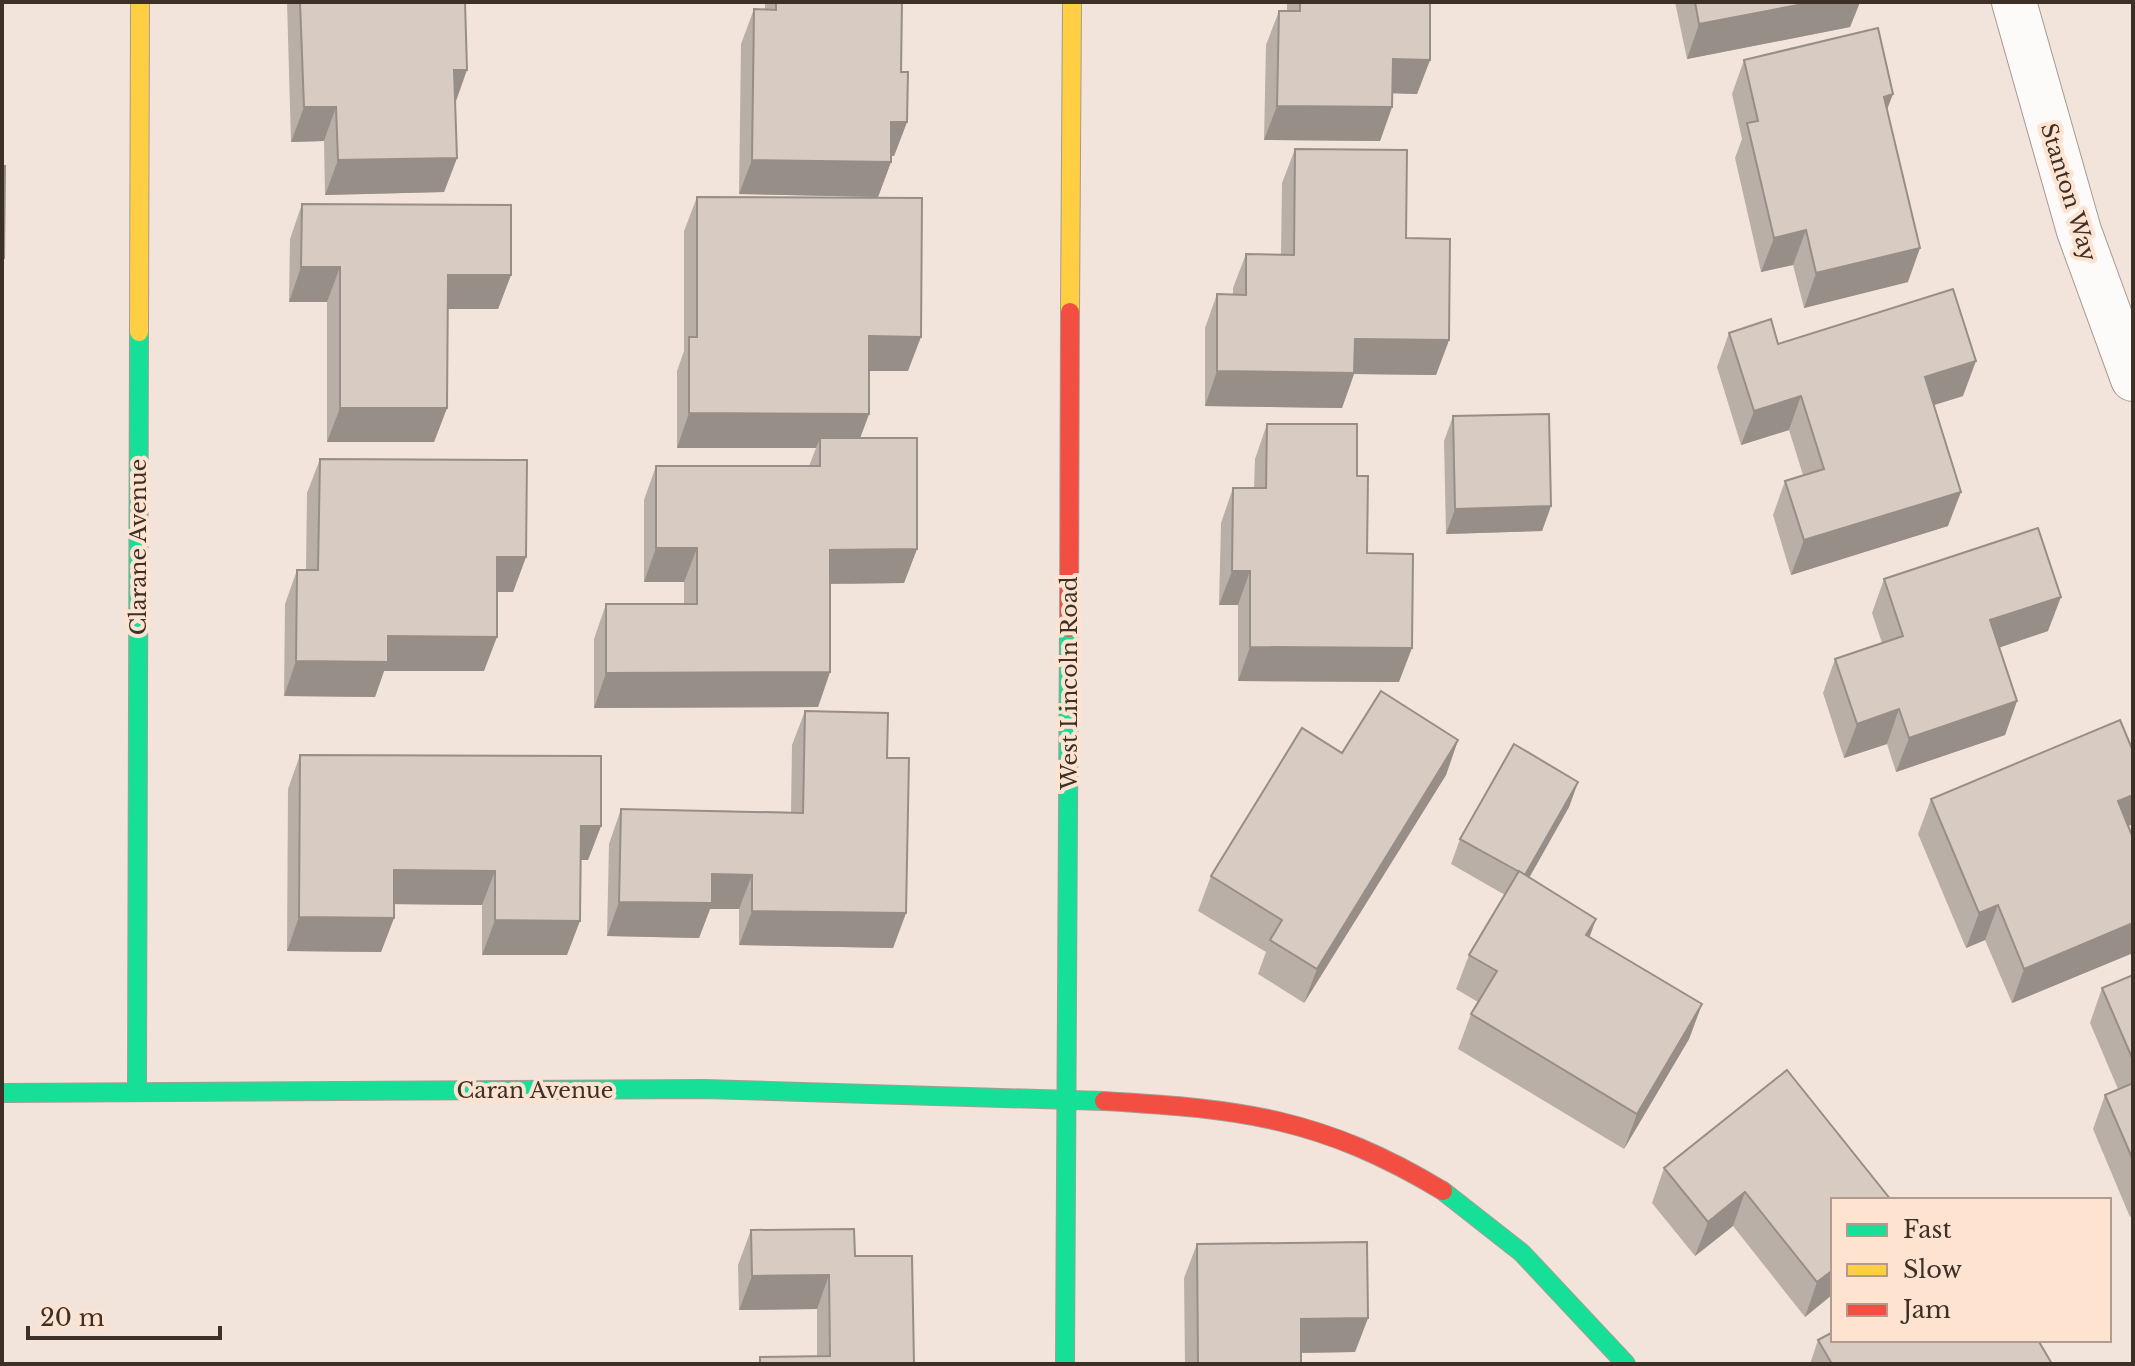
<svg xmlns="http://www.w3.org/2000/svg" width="2135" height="1366" viewBox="0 0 2135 1366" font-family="'Libre Baskerville',serif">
<rect width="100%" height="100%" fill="#f2e4da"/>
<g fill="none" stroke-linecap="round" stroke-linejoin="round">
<!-- street casing -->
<g stroke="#a79b92" stroke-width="46">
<path id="street" d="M2014,2l65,229 54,148"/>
</g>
<!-- fast casing -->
<g stroke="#a79b92" stroke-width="20">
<g id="fast">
<path d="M137,1092l2,-760"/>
<path d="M2,1093l703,-4 399,12"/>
<path d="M1443,1191l79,62 104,111"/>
<path d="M1065,1364l4,-736"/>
</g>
</g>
<!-- slow casing -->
<g stroke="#a79b92" stroke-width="20">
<g id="slow">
<path d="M1070,312l2,-310"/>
<path d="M139,332l1,-330"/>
</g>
</g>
<!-- jam casing -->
<g stroke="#a79b92" stroke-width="20">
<g id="jam">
<path d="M1069,628l1,-316"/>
<path d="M1104,1101c138,8 218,17 339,90"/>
</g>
</g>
<!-- street -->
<use href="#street" stroke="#fdfbf9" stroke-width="44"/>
<!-- fast -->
<use href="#fast" stroke="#16e098" stroke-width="18"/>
<!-- slow -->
<use href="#slow" stroke="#ffcf43" stroke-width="18"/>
<!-- jam -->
<use href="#jam" stroke="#f24e42" stroke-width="18"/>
</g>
<!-- wall -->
<g fill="#baafa7">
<path d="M287,2h178l-10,101 2,55 -13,34 -119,3 -1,-54 -33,1z"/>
<path d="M765,2h137l-1,70 6,50 -13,34h-3v6l-13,35 -139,-3 2,-150 13,-35 11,1z"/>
<path d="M1287,2h143v58l-13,34 -24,-1 -1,14 -12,34 -116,-1 2,-95 13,-34h8z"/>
<path d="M1675,2h185l-10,25 -163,32z"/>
<path d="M1744,60l143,49 21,173 -104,26 -11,-43 -32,7 -26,-114 7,-19 -10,-45z"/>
<path d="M1295,149l111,89 43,102 -13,35 -82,-1 -12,34 -137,-2v-78l12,-34 16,1v-7l13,-34h35l1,-71z"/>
<path d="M697,197l211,174h-39v43l-9,24 57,111 -13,34 -74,1v88l-12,35 -224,1v-69l12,-35h78v-22h-40v-82l12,-34h153l7,-18h-139v-77l7,-20v-120z"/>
<path d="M302,204l209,71 -13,34h-50l-1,99 -13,34h-107v-140h-38l1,-63z"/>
<path d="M1729,333l49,11 185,52 -30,9 15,121 -157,49 -18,-60 12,-34 18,-6 -14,-45 -48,15 -24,-78z"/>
<path d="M1453,416l98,90 -9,25 -96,3 -2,-93z"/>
<path d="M1267,424l90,52 10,77 32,129 -161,-1v-76h-19l2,-82 12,-35h21l1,-29z"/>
<path d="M320,459l206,98 -13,35h-16l-13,79h-100l-9,26 -91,-1 1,-92 12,-34h9l1,-77z"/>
<path d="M1884,579l164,52 -49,16 18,54 -12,34 -109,37 -9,-28 -43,14 -21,-65 12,-34 47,-16 -10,-30z"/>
<path d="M805,711l82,47 19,155 -13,35 -154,-3v-36h-29l-11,29 -92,-2 2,-92 12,-35 170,3 1,-67z"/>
<path d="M1458,740l-12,35 -142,228 -46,-29 8,-22 -68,-41 13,-35 131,-123z"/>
<path d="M2133,751v73l-5,2 5,12v115l-121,50 -27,-63 -19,8 -48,-114 13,-35z"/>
<path d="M300,755l301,71 -13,34h-8l-13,95h-85v-50l-88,-1v14l-13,34 -94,-1 1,-162z"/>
<path d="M1578,782l-9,25 -40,71 60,60 113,66 -13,35 -65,110 -166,-100 13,-35 7,-12 -22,-13 13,-34 36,-60 -54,-31 9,-25z"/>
<path d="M2133,975v240l-3,2 -37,-88 12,-34 13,-6 -28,-66 12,-35z"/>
<path d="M1787,1070l46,224 -28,23 -72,-91 -38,30 -43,-53 12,-35z"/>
<path d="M751,1230l104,26 59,108h-156l2,-7h57v-48l-78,1 -1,-45z"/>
<path d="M1197,1244l171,74 -13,34 -54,1v11h-116l-1,-86z"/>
<path d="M1818,1340l234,24h-242z"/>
</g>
<!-- shaded-wall -->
<g fill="#978e88">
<path d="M1814,2h46l-10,25 -163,32 12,-35z"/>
<path d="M1393,59l37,1 -13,34 -36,-1z"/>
<path d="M454,70h13l-12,34z"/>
<path d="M1893,94l-13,34 4,-31z"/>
<path d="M1277,106l115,1 -12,34 -116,-1z"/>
<path d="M304,107h32l-12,34 -33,1z"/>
<path d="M891,122h16l-13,34h-16z"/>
<path d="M457,158l-13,34 -119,3 13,-35z"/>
<path d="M752,160l139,2 -13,35 -139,-3z"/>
<path d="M1806,230l-13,35 -32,7 13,-34z"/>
<path d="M1920,248l-12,34 -104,26 12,-35z"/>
<path d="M301,267h39l-13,35h-38z"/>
<path d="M448,275h63l-13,34h-62z"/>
<path d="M869,336l52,1 -13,34h-52z"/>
<path d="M1355,339l94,1 -13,35 -82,-1 -12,34 -137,-2 12,-35z"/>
<path d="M1976,361l-13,35 -51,16 13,-35z"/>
<path d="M1801,396l-12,34 -48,15 13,-34z"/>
<path d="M340,408h107l-13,34h-107z"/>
<path d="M689,413l180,1 -13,35 -36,-11 -4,10h-139z"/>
<path d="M1961,492l-13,34 -157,49 13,-35z"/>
<path d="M1551,506l-9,25 -96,3 9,-25z"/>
<path d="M656,548h41l-13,34h-40z"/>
<path d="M917,549l-13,34 -86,1 12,-34z"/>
<path d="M497,557h29l-13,35h-29z"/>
<path d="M1232,571h18l-12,34h-19z"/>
<path d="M2061,597l-13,34 -70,24 12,-35z"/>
<path d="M388,636l109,1 -13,34h-100l-9,26 -91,-1 12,-35z"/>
<path d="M1250,647l162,1 -13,34 -161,-1z"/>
<path d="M830,672l-12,35 -224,1 12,-35z"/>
<path d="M2017,701l-12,34 -109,37 13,-34z"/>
<path d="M1899,709l-12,35 -43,14 13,-34z"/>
<path d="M1458,740l-12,35 -142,228 13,-34z"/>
<path d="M1578,782l-9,25 -53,94 9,-25z"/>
<path d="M2133,795v29l-28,11 13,-34z"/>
<path d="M581,826h20l-13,34h-20z"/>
<path d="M394,870l101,1 -13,34 -101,-1z"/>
<path d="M712,874l40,1 -13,34h-29l-11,29 -92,-2 12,-34z"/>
<path d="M1998,905l-13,35 -19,8 13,-35z"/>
<path d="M752,911l154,2 -13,35 -154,-3z"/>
<path d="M299,917l95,1 -13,34 -94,-1z"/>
<path d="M1596,919l-12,34 2,-18z"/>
<path d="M495,920l85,1 -13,34h-85z"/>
<path d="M2133,923v30l-121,50 12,-34z"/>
<path d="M1702,1004l-13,35 -65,110 13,-35z"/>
<path d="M1745,1192l-12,34 -38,30 13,-34z"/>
<path d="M1833,1270v24l-28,23 12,-35z"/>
<path d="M829,1275l-12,34 -78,1 13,-34z"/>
<path d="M1368,1318l-13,34 -66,1 12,-34z"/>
</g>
<!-- building -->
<g fill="#d8cbc2" stroke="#978e88" stroke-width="2">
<path d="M300,2h165l2,68h-13l3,88 -119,2 -2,-53h-32z"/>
<path d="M776,2h126l-1,70h7l-1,50h-16v40l-139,-2 2,-151 22,1z"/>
<path d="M1300,2h130v58l-37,-1 -1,48 -115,-1 2,-95h21z"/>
<path d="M1695,2h119l-115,22z"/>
<path d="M1878,28l15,66 -9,3 36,151 -104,25 -10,-43 -32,8 -27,-115 11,-2 -14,-61z"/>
<path d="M1295,149l112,1 -1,88 44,1 -1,101 -94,-1 -1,34 -137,-2v-77l29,1v-41l48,1z"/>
<path d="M2,166h3l-1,92h-2z"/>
<path d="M697,197l225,1 -1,139 -52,-1v78l-180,-1v-76h8z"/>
<path d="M302,204l209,1v70h-63l-1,133h-107v-141h-39z"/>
<path d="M1953,289l23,72 -51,16 36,115 -157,48 -19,-59 39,-12 -23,-73 -47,15 -25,-78 42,-14 7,25z"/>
<path d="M1549,414l2,92 -96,3 -2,-93z"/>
<path d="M1267,424h90v52h11l-1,77 46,1 -1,94 -162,-1v-76h-18l1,-83h33z"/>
<path d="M820,438h97v111l-87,1v122l-224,1v-69h91v-56h-41v-82h164z"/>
<path d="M320,459l207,1 -1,97h-29v80l-109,-1v26l-92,-1 1,-91h21z"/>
<path d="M2038,528l23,69 -71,23 27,81 -108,37 -10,-29 -42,15 -22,-65 68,-23 -19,-57z"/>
<path d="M1381,691l77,49 -141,229 -47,-29 12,-20 -71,-44 91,-148 40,25z"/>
<path d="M805,711l83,2 -1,45h22l-3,155 -154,-2v-36l-40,-1v29l-93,-1 2,-93 182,4z"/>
<path d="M2120,720l13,31v44l-15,6 15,37v85l-109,46 -26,-64 -19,8 -48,-114z"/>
<path d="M1514,744l64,38 -53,93 -65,-36z"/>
<path d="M300,755l301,1v70h-20l-1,95 -85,-1v-49l-101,-1v48l-95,-1z"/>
<path d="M1519,871l77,48 -10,16 116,69 -65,110 -166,-100 26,-43 -28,-16z"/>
<path d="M2133,975v85l-31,-72z"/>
<path d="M1787,1070l104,130h-58v70l-16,12 -72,-90 -37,30 -44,-54z"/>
<path d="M2133,1083v77l-28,-65z"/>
<path d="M854,1229l1,27h57l2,108h-154v-7l70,-1 -1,-81 -77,1 -1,-46z"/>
<path d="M1367,1242l1,76 -67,1v45h-103l-1,-120z"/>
<path d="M1833,1332v8h205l14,24h-220l-14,-24z"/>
</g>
<g text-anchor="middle" stroke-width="8" stroke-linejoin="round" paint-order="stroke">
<!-- street labels -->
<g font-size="22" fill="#3c3027" stroke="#fde3d0">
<text transform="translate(2069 192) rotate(73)" y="8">Stanton Way</text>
<text transform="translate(138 547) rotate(-90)" y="8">Clarane Avenue</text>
<text transform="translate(1069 683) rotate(-90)" y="8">West Lincoln Road</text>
<text x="535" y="1098">Caran Avenue</text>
</g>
</g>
<!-- border -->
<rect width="2135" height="1366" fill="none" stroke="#3c3027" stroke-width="8"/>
<!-- legend -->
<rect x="1831" y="1198" width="280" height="144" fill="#fde3d0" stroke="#b09b8c" stroke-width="2"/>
<rect x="1847" y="1224" width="40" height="12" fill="#16e098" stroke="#b09b8c" stroke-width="2"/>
<text x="1903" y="1238" font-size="24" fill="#3c3027">Fast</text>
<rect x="1847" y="1264" width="40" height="12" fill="#ffcf43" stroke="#b09b8c" stroke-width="2"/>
<text x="1903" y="1278" font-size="24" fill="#3c3027">Slow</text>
<rect x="1847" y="1304" width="40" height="12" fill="#f24e42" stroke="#b09b8c" stroke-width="2"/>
<text x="1903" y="1318" font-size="24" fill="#3c3027">Jam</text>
<!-- scale -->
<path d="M28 1326v12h192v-12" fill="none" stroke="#3c3027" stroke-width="4"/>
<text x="40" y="1326" font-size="24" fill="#3c3027" stroke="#fde3d0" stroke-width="6" paint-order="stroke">20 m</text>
</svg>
